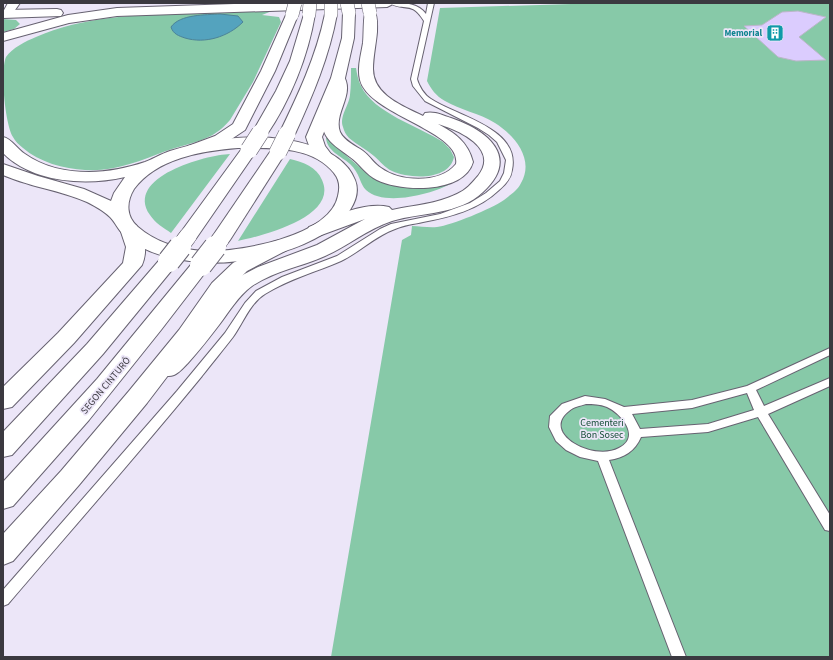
<svg xmlns="http://www.w3.org/2000/svg" width="833" height="660" viewBox="0 0 833 660" font-family="'Source Sans 3',sans-serif">
<rect width="100%" height="100%" fill="#ece6f8"/>
<!-- green -->
<g fill="#87c9a8">
<path d="M603,3h227v654h-499l71,-417 9,-5 1,-9c8,0 17,2 25,1 15,-2 54,-18 67,-27 6,-5 14,-10 17,-17 14,-24 -7,-48 -26,-60 -16,-10 -35,-13 -50,-22 -9,-5 -14,-12 -18,-20l13,-73z"/>
<path d="M272,11l-10,4 17,2 2,5 -28,60 -23,38c-18,22 -39,22 -64,31 -27,10 -51,21 -81,19 -21,-1 -46,-8 -62,-22 -4,-3 -8,-7 -10,-11 -8,-13 -13,-66 -7,-80 6,-9 20,-16 30,-20 46,-20 96,-22 145,-24 30,0 61,-1 91,-2z"/>
<path d="M3,19l13,1 4,4 -6,5 -11,3z"/>
<path d="M351,68h5c1,6 2,12 5,18 13,27 57,40 82,56l7,7 4,8c-5,24 -44,22 -62,14 -7,-3 -12,-10 -18,-15 -8,-7 -17,-11 -25,-18 -3,-3 -5,-7 -6,-11 -4,-11 6,-21 7,-32 1,-9 1,-18 1,-27z"/>
<path d="M326,138h2l5,6 38,33 81,6c-19,11 -68,24 -86,7 -6,-5 -6,-17 -16,-26 -9,-8 -23,-13 -24,-26z"/>
<path d="M230,154l-59,79c-7,-5 -16,-10 -21,-18 -26,-38 56,-60 80,-61z"/>
<path d="M290,159c13,3 27,8 32,21 17,37 -61,56 -84,61z"/>
</g>
<!-- water -->
<path fill="#54a3be" stroke="#4c8398" d="M220,14l18,2 5,6c-15,15 -38,22 -58,16 -6,-2 -12,-4 -14,-11 9,-13 35,-12 49,-13z"/>
<!-- building -->
<path fill="#dbccfe" stroke="#bbb6c8" d="M798,11l28,6 -27,20 27,23 -30,1 -18,-4 -34,-31 18,-1 20,-13z"/>
<g fill="none" stroke-linecap="round" stroke-linejoin="round">
<!-- lane casing -->
<g stroke="#676271" stroke-width="2">
<g id="lane">
<path d="M389,3c14,0 28,-1 37,11l2,-11h6l-17,76c2,7 7,16 14,20 25,17 90,29 81,71 -1,9 -7,15 -13,20 -21,20 -49,27 -76,32 -9,2 -19,3 -28,7 -20,7 -35,23 -54,32 -25,11 -52,18 -76,33 -15,9 -22,29 -32,43 -10,13 -21,26 -31,39 -63,77 -129,152 -194,228l-5,2v-16l174,-199 48,-58 20,-30 11,-12 26,-14 55,-21 43,-27 11,-5 49,-10 30,-11 16,-10 14,-12 4,-8 2,-13 -9,-18 -8,-7 -11,-7 -53,-27 -12,-15 -2,-7 13,-58c-13,-21 -19,-9 -35,-18z"/>
<path d="M830,348v7l-74,35 8,16 66,-28v8l-62,28 62,101v16l-5,-1 -67,-113 -50,15 -67,5c-6,14 -17,21 -32,23l77,197h-14l-74,-196 -18,-4 -14,-7 -10,-9 -7,-14 1,-11 12,-12 23,-8 20,3 19,8 68,-7 55,-14zM747,393l7,17 -46,14 -68,5 -8,-15 60,-6zM586,404c7,0 14,0 21,3 15,7 34,30 12,41 -26,14 -79,-15 -50,-37 4,-4 11,-5 17,-7z"/>
</g>
</g>
<!-- street casing -->
<g stroke="#676271" stroke-width="2">
<path id="street" d="M8,3h12l-5,7 3,3 -2,2h-8l-5,-3z"/>
</g>
<!-- secondary casing -->
<g stroke="#676271" stroke-width="2">
<path id="secondary" d="M370,9l4,1c4,6 3,15 3,22 -1,12 -4,25 -4,37 0,26 30,37 50,47l2,-3c9,-2 17,2 26,5 36,12 70,39 32,74 -24,23 -61,20 -91,29 -25,8 -44,25 -67,35 -24,11 -51,15 -73,30 -14,10 -23,26 -33,39 -10,13 -20,26 -31,38 -4,4 -9,10 -14,12 -5,2 -9,1 -14,-1l-4,-5 4,-5 30,-31 33,-43 12,-11 23,-12 59,-22 48,-26 -49,18 -7,-2 -2,-4 2,-4c22,-10 56,-26 80,-20l3,3c22,-5 45,-6 65,-16 9,-4 15,-11 21,-18 22,-28 -20,-46 -40,-52 17,9 30,18 35,38 -9,32 -72,30 -96,18 -11,-5 -17,-16 -27,-23 -10,-8 -24,-15 -27,-29 -1,-11 6,-19 8,-29 2,-8 -2,-18 2,-24l5,-1 5,1c13,19 -10,38 -3,57 4,9 16,14 23,19 7,5 11,13 18,17 19,14 59,16 75,-4 6,-33 -87,-49 -96,-84 -3,-12 1,-25 3,-37 1,-7 0,-28 3,-33z"/>
</g>
<!-- primary casing -->
<g stroke="#676271" stroke-width="2">
<g id="primary">
<path d="M266,3h127l-2,2 -4,2 -270,9 -48,7 -66,18v-8l65,-18 49,-7z"/>
<path d="M57,9l4,1 2,3 -2,3 -58,2v-8z"/>
<path d="M3,137c9,2 14,12 22,17 18,13 42,18 64,18 19,0 38,-4 56,-10 8,-3 16,-8 25,-11 44,-14 98,-20 142,-5 18,5 36,16 43,34 4,10 1,21 -5,30 -28,39 -104,56 -150,52 -27,-2 -58,-9 -78,-29 -4,-4 -7,-11 -12,-16 -6,-6 -15,-11 -23,-15 -27,-12 -57,-15 -84,-27v-11l35,12 46,13 27,12 3,-8 11,-16c-39,9 -92,6 -122,-24zM238,148c31,0 74,-3 96,25 6,7 6,15 4,23 -8,41 -102,57 -136,55 -23,-2 -47,-9 -64,-24 -12,-10 -12,-25 -4,-38 23,-31 68,-38 104,-41z"/>
</g>
</g>
<!-- highway casing -->
<g stroke="#676271" stroke-width="2">
<g id="highway">
<path d="M349,9l4,1 2,3 -1,25 -9,40 -23,59 3,9 9,12 -2,4c-15,3 -22,-12 -26,-25l25,-59 11,-40 1,-25 2,-3z"/>
<path d="M309,10l4,1 2,3c-7,43 -25,87 -49,122l-6,2 -6,-2 -2,-3 24,-42 14,-30 15,-50z"/>
<path d="M331,10l4,1 2,3c-8,43 -24,81 -42,120l-2,3 -6,2 -6,-2 -2,-3c19,-39 37,-77 46,-120l2,-3z"/>
<path d="M292,11l4,1 2,3 -23,56 -30,59 -18,12 -27,10 -6,2 -6,-2 -2,-3 2,-3 27,-10 18,-12 28,-53 25,-56 2,-3z"/>
<path d="M249,145l6,2 2,3 -62,90 -7,2 -7,-2 -3,-4 3,-4 62,-85z"/>
<path d="M278,147l6,2 2,3 -56,88 -3,4 -7,2 -7,-2 -3,-4 62,-91z"/>
<path d="M129,223l7,2c9,13 12,25 6,40l-68,78 -62,64 -9,2v-22l55,-54 65,-70 3,-16 -6,-18 2,-4z"/>
<path d="M280,240l7,2 3,4 -3,4 -40,21 -20,20 -32,49 -48,63 -68,82 -66,76 -10,4v-31l58,-63 68,-80 50,-61 33,-47 21,-20 40,-21z"/>
<path d="M169,255l7,2 3,4 -3,4 -73,89 -91,101 -9,2v-25l84,-88 75,-87z"/>
<path d="M201,259l7,2 3,4 -50,65 -72,90 -76,86 -10,3v-27l94,-103 97,-118z"/>
</g>
</g>
<!-- lane -->
<use href="#lane" fill="#fff" fill-rule="evenodd"/>
<!-- street -->
<use href="#street" fill="#fff" fill-rule="evenodd"/>
<!-- secondary -->
<use href="#secondary" fill="#fff" fill-rule="evenodd"/>
<!-- primary -->
<use href="#primary" fill="#fff" fill-rule="evenodd"/>
<!-- highway -->
<use href="#highway" fill="#fff" fill-rule="evenodd"/>
<!-- secondary-bridge casing -->
<g stroke="#676271" stroke-width="14" stroke-linecap="butt">
<path id="secondary-bridge" d="M368,3l2,10"/>
</g>
<!-- highway-bridge-far2 casing -->
<g stroke="#676271" stroke-width="14" stroke-linecap="butt">
<g id="highway-bridge-far2">
<path d="M331,3v11"/>
<path d="M347,3l2,10"/>
<path d="M309,14l1,-11"/>
<path d="M292,15l3,-12"/>
</g>
</g>
<!-- highway-bridge-far1 casing -->
<g stroke="#676271" stroke-width="18" stroke-linecap="butt">
<g id="highway-bridge-far1">
<path d="M249,150l11,-17"/>
<path d="M278,152l9,-18"/>
<path d="M179,248l9,-12"/>
<path d="M214,248l6,-8"/>
</g>
</g>
<!-- highway-bridge casing -->
<g stroke="#676271" stroke-width="24" stroke-linecap="butt">
<g id="highway-bridge">
<path d="M169,261l11,-14"/>
<path d="M201,265l14,-18"/>
</g>
</g>
<!-- secondary-bridge -->
<use href="#secondary-bridge" stroke="#fff" stroke-width="13"/>
<!-- highway-bridge-far2 -->
<use href="#highway-bridge-far2" stroke="#fff" stroke-width="13"/>
<!-- highway-bridge-far1 -->
<use href="#highway-bridge-far1" stroke="#fff" stroke-width="17"/>
<!-- highway-bridge -->
<use href="#highway-bridge" stroke="#fff" stroke-width="22"/>
</g>
<!-- icons -->
<defs>
<g id="building-square" transform="scale(0.9)"><rect x="-9" y="-9" width="18" height="18" rx="4" fill="#0f9aa8" stroke="#ece6f8"/><path d="M-4-6H4V6H1V3H-1V6H-4ZM-2.5-4.3h1.7v1.8h-1.7ZM.8-4.3h1.7v1.8H.8ZM-2.5-1h1.7V.8h-1.7ZM.8-1h1.7V.8H.8Z" fill="#fff"/></g>
</defs>
<g fill-rule="evenodd">
<use href="#building-square" x="775" y="33"/>
</g>
<g text-anchor="middle" stroke-width="3.5" stroke-linejoin="round" paint-order="stroke">
<!-- far-culture labels -->
<g font-size="9" font-weight="bold" fill="#0d838f" stroke="#ece6f8" text-anchor="end">
<text x="762" y="36">Memorial</text>
</g>
<!-- street labels -->
<g font-size="10" fill="#3b3940" stroke="#ece6f8">
<text transform="translate(105 385) rotate(-50)" y="4">SEGON CINTURÓ</text>
</g>
<!-- park labels -->
<g font-size="10" fill="#164e37" stroke="#ece6f8">
<text x="602" y="426">Cementeri<tspan x="602" dy="12">Bon Sosec</tspan></text>
</g>
</g>
<!-- border -->
<rect width="833" height="660" fill="none" stroke="#3b3940" stroke-width="8"/>
</svg>
